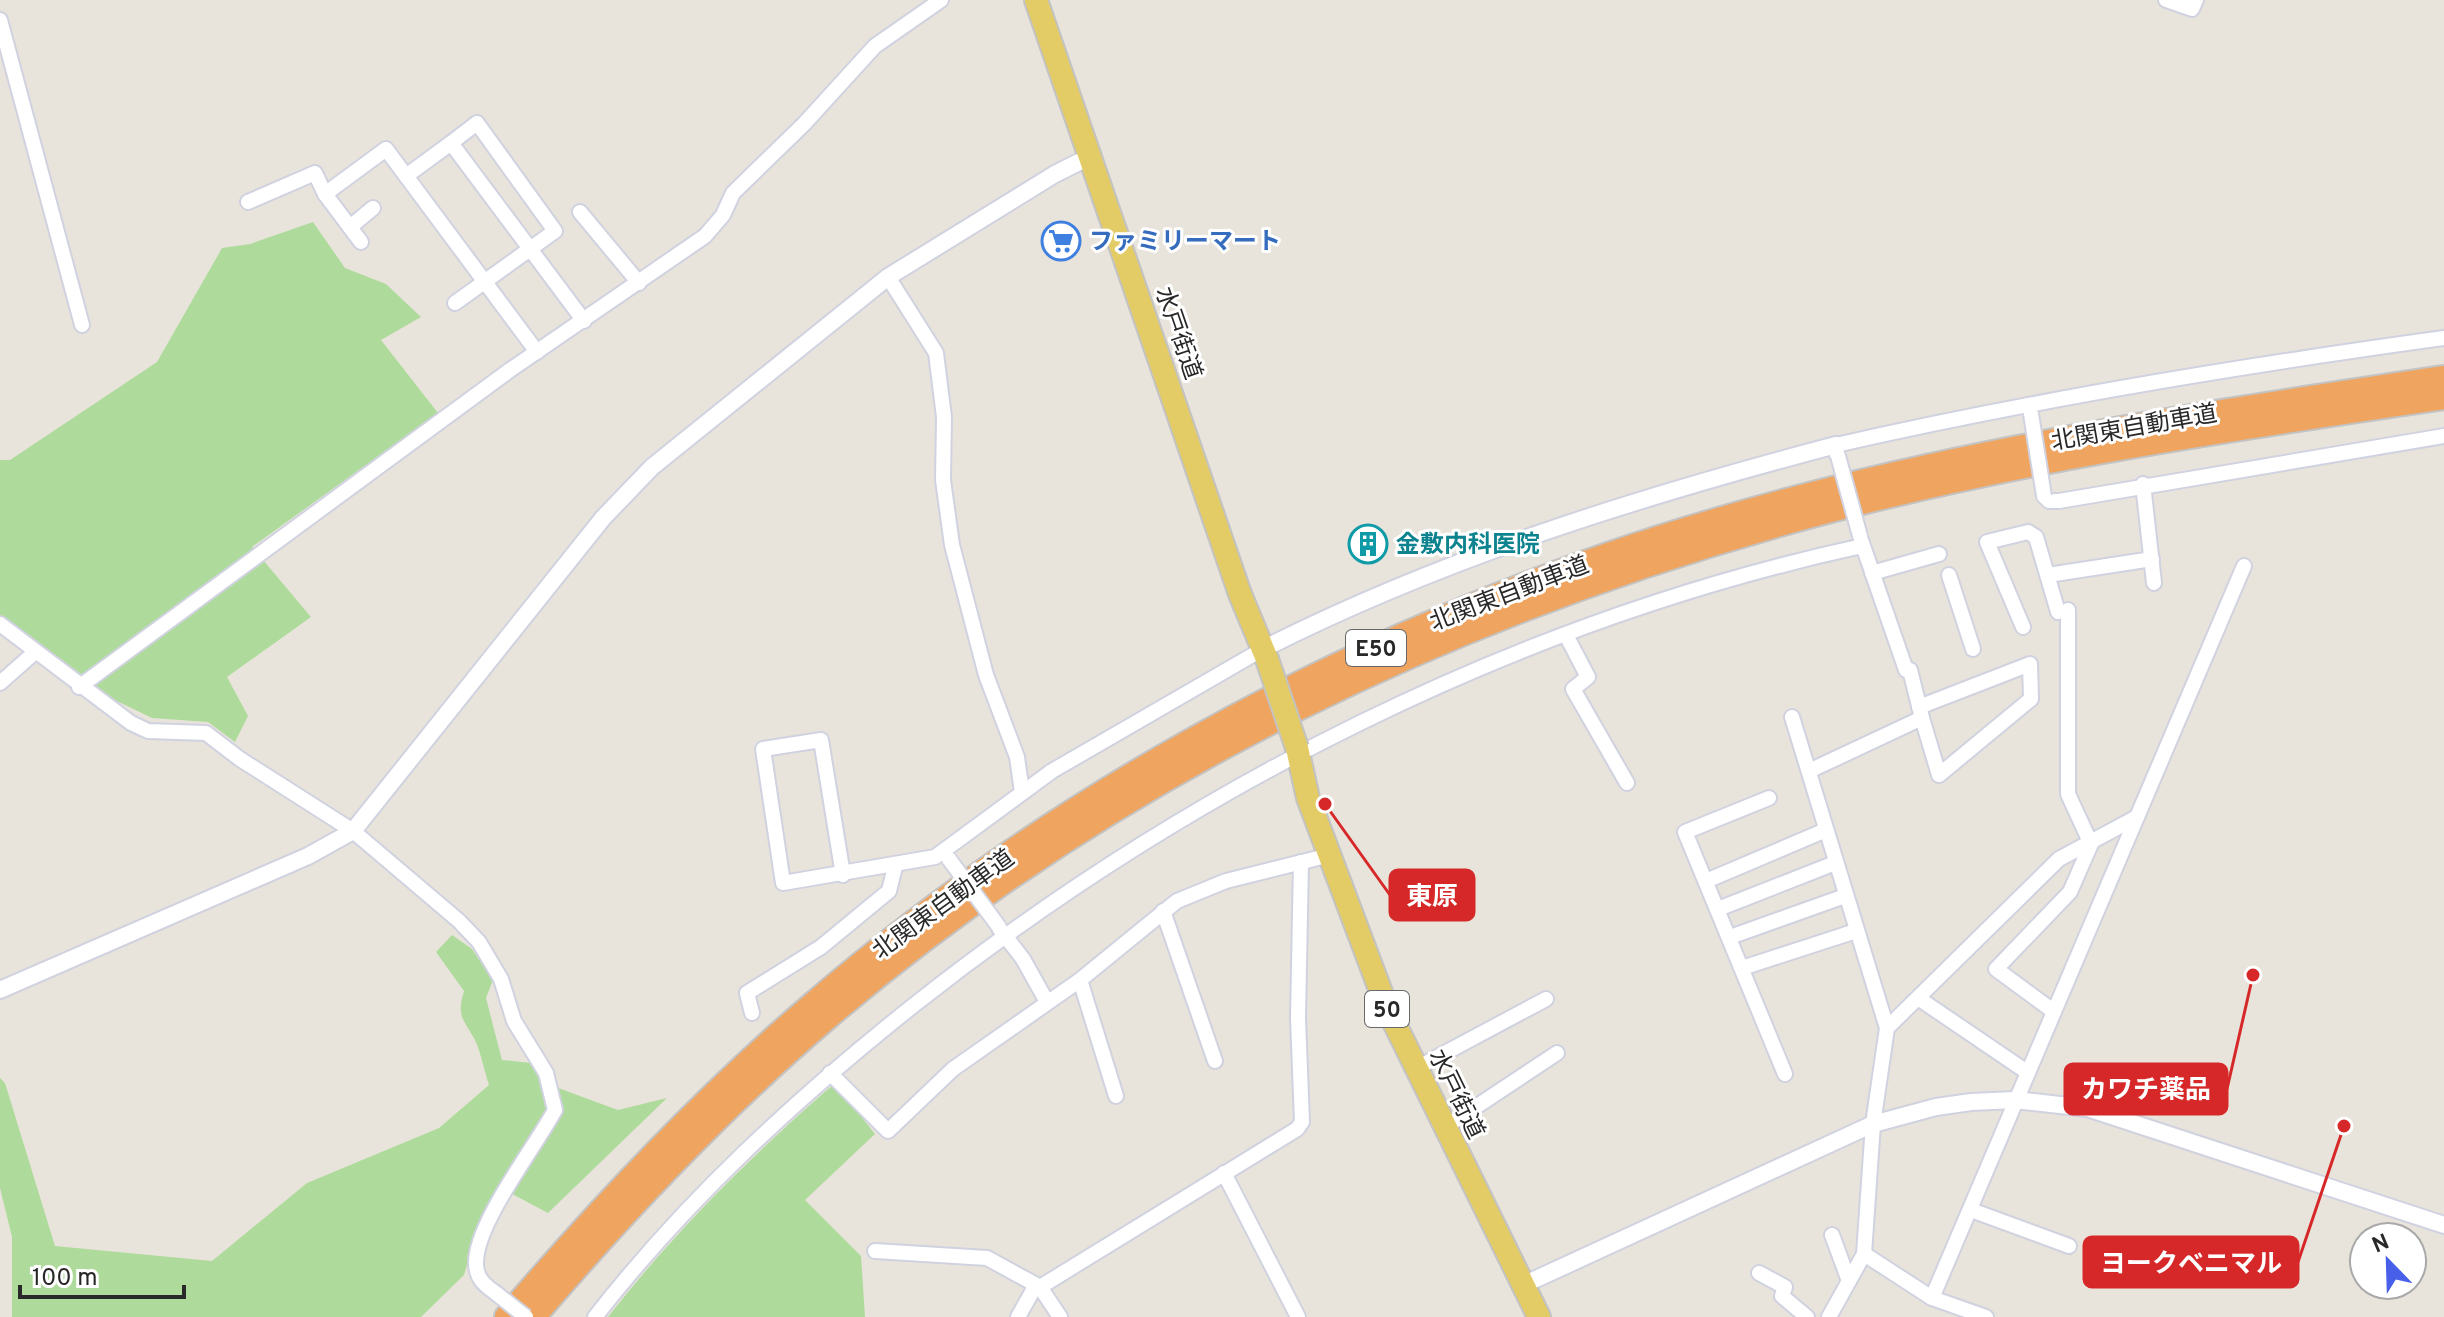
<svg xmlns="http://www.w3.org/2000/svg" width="2444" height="1317" viewBox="0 0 2444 1317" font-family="Overpass,'Noto Sans JP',sans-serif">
<rect width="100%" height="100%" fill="#e9e4db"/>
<!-- green -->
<g fill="#aedb9b">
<path d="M313,222l32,46 41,16 35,33 -40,23 57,73 -186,134 59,70 -84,60 21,39 -13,26 -27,-20 -56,-4 -56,-27 -13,-14 -83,-62v-155h10l147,-98 65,-114 28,-4z"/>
<path d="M452,935l20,14 21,31 -7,18 16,62 29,3 11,19 76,28 49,-12 -119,115 -45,-24 -27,46 -12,40 -43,42h-409v-80l-12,-49v-110l5,5 50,163 157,15 95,-78 132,-55 50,-43c-5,-15 -8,-32 -14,-45 -11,-20 -19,-24 -11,-49l-28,-39z"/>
<path d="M835,1083l40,51 -70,66 56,56 4,61h-257c67,-86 145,-163 227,-234z"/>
</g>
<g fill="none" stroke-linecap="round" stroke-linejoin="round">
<!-- minor casing -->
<g stroke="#d0d2e0" stroke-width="18">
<g id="minor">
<path d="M2166,0l26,9 4,-9"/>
<path d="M0,20l82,305"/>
<path d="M451,143l26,-20 78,108 -100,72"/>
<path d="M406,176l45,-33 133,178"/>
<path d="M325,194l61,-45 151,203"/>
<path d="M248,202l67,-29 10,21 36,48"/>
<path d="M580,212l59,71"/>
<path d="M350,227l23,-19"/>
<path d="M888,277l48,76 8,64 -1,63 9,65 34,130 31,82 5,35"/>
<path d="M1837,455l-1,-10c201,-46 404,-79 608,-107"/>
<path d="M2143,484l11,99"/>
<path d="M2044,496l5,5h10l385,-65"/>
<path d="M1861,540l45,130"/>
<path d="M1872,573l67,-19"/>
<path d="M1949,575l24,74"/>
<path d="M2048,575l104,-16"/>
<path d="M0,624l131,99 17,8 58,2 34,26 113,72 106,90 20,21 22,37 13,42 32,52 9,37c-21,39 -81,115 -79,155 1,15 10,21 21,29"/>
<path d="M2023,627l-36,-85 41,-10 8,5 22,75"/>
<path d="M1566,635l22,42 -15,12 54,94"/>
<path d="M0,683l34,-30"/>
<path d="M79,687l431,-317 195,-134 18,-21 10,-22 71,-69 71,-78 66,-46"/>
<path d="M1919,707l111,-43 1,35 -92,76 -17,-57"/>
<path d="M1792,717l95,311"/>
<path d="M1809,771l113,-53 -12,-48"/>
<path d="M1769,798l-84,34 100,242"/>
<path d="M843,875l-22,-135 -58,9 20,134 152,-26 117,-86 211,-122"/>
<path d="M1706,881l120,-51"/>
<path d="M1718,909l117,-46"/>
<path d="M1163,911l52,150"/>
<path d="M999,928l24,31 24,43"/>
<path d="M1730,937l115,-41"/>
<path d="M1742,968l114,-37"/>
<path d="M1080,980l36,116"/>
<path d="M1918,998l109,74"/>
<path d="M2053,1011l-57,-42 74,-77 21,-48 -23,-50v-184"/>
<path d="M752,1013l-5,-20 74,-46 68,-56 6,-24"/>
<path d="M1415,1069l131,-70"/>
<path d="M830,1073l58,58 65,-62 127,-89 97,-79 49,-20 104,-26"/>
<path d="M1444,1128l113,-75"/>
<path d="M1224,1173l74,144"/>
<path d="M1971,1210l98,36"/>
<path d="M1832,1235l17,46"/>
<path d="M875,1251l112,7 53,29 20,30"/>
<path d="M1864,1254l68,44 312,-732"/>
<path d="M1759,1273l26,14 -3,9 25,21"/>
<path d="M1040,1287l257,-158 5,-7 -4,-104 3,-156"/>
<path d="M1932,1298l54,19"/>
<path d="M595,1317c92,-118 202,-219 319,-312 275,-218 604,-384 948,-459"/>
<path d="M1018,1317l18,-32"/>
<path d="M1829,1317l35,-63 9,-130 14,-96 172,-169 78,-42"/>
</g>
</g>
<!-- tertiary casing -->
<g stroke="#d0d2e0" stroke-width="20">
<g id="tertiary">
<path d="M1263,649c182,-92 376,-152 573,-204"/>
<path d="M0,990l308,-134 45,-25 250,-313 49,-51 236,-190 167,-103 34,-17"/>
<path d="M1523,1285l350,-161 63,-17 35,-5 44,-2 72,8 357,117"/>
</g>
</g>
<!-- primary casing -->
<g stroke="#c3c3c3" stroke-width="26">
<g id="primary">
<path d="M1036,0l204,594 27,65"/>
<path d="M1297,748l11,50 79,210 152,309"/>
</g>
</g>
<!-- motorway casing -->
<g stroke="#c3c3c3" stroke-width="28">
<g id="motorway">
<path d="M507,1317c94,-110 193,-216 303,-310 232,-201 508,-352 798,-452 270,-93 554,-135 836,-177"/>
<path d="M533,1317c90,-105 186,-207 291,-297 290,-249 639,-413 1007,-510 201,-53 407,-82 613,-113"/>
</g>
</g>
<!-- minor -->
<use href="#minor" stroke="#fff" stroke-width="14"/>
<!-- tertiary -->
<use href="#tertiary" stroke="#fff" stroke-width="16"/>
<!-- primary -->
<use href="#primary" stroke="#e3cb65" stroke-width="22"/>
<!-- motorway -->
<use href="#motorway" stroke="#efa45f" stroke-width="24"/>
<!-- minor-bridge casing -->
<g stroke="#d0d2e0" stroke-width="18" stroke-linecap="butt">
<g id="minor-bridge">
<path d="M2031,414l13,82"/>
<path d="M1838,456l22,80"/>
<path d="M949,859l50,68"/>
<path d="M497,1294l29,23"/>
</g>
</g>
<!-- primary-bridge casing -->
<g stroke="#c3c3c3" stroke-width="26" stroke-linecap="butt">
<path id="primary-bridge" d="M1267,659l30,89"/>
</g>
<!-- minor-bridge -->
<use href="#minor-bridge" stroke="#fff" stroke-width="14"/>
<!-- primary-bridge -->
<use href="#primary-bridge" stroke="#e3cb65" stroke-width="22"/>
</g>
<!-- icons -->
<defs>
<g id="supermarket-ring" transform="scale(2)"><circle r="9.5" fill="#fff" stroke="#3f7fe0" stroke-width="1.5"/><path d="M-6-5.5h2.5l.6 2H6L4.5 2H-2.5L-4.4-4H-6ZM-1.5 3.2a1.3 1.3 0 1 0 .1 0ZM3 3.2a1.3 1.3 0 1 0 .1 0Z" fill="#3f7fe0"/></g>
<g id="building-ring" transform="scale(2)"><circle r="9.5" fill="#fff" stroke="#0f9aa8" stroke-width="1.5"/><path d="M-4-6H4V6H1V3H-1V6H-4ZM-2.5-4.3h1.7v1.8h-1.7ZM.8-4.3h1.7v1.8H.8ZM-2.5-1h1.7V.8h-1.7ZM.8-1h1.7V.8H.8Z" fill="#0f9aa8"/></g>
</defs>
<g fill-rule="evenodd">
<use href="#supermarket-ring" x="1061" y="241"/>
<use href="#building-ring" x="1368" y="544"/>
</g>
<g text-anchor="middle" stroke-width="6" stroke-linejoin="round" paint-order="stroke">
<!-- shield labels -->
<g fill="#fff" stroke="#686868" stroke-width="2">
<rect x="1346" y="630" width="60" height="36" rx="6"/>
<rect x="1365" y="991" width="44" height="36" rx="6"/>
</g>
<g font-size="22" font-weight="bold" fill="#282828">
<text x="1376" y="656">E50</text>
<text x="1387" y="1017">50</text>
</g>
<!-- shop labels -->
<g font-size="24" font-weight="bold" fill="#366cbe" stroke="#fff" text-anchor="start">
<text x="1089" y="249">ファミリーマート</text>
</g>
<!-- street labels -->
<g font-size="24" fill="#282828" stroke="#fff">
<text transform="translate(1179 333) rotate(71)" y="8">水戸街道</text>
<text transform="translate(2134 427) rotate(-10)" y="8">北関東自動車道</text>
<text transform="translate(1509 593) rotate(-21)" y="8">北関東自動車道</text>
<text transform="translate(943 904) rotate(-36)" y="8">北関東自動車道</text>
<text transform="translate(1457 1094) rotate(64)" y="8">水戸街道</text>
</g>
<!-- culture labels -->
<g font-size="24" font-weight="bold" fill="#0d838f" stroke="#fff" text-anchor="start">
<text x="1396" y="552">金敷内科医院</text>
</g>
</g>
<!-- callouts -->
<path fill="none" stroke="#d62828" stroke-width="3" d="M1325 804L1390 895M2253 975L2227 1089M2344 1126L2298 1262"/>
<g fill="#d62828" stroke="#fff" stroke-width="3">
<circle cx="1325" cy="804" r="8"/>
<circle cx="2253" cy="975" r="8"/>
<circle cx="2344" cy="1126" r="8"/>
</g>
<g fill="#d62828" stroke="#d62828" stroke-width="3">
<rect x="1390" y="870" width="84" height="50" rx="8"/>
<rect x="2065" y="1064" width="162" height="50" rx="8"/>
<rect x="2084" y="1237" width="214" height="50" rx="8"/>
</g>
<g font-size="26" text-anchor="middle" font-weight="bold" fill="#fff">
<text x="1432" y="905">東原</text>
<text x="2146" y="1098">カワチ薬品</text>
<text x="2191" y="1272">ヨークベニマル</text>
</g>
<!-- north arrow -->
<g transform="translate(2388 1261) rotate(337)"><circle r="38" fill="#ffffff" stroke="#a9a9a9" stroke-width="2"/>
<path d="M0-6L14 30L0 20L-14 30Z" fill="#485fe9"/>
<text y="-12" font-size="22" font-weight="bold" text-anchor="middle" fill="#282828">N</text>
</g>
<!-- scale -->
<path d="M20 1285v12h164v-12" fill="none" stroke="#282828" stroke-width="4"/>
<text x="32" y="1285" font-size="24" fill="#282828" stroke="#ffffff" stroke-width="6" paint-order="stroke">100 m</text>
</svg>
